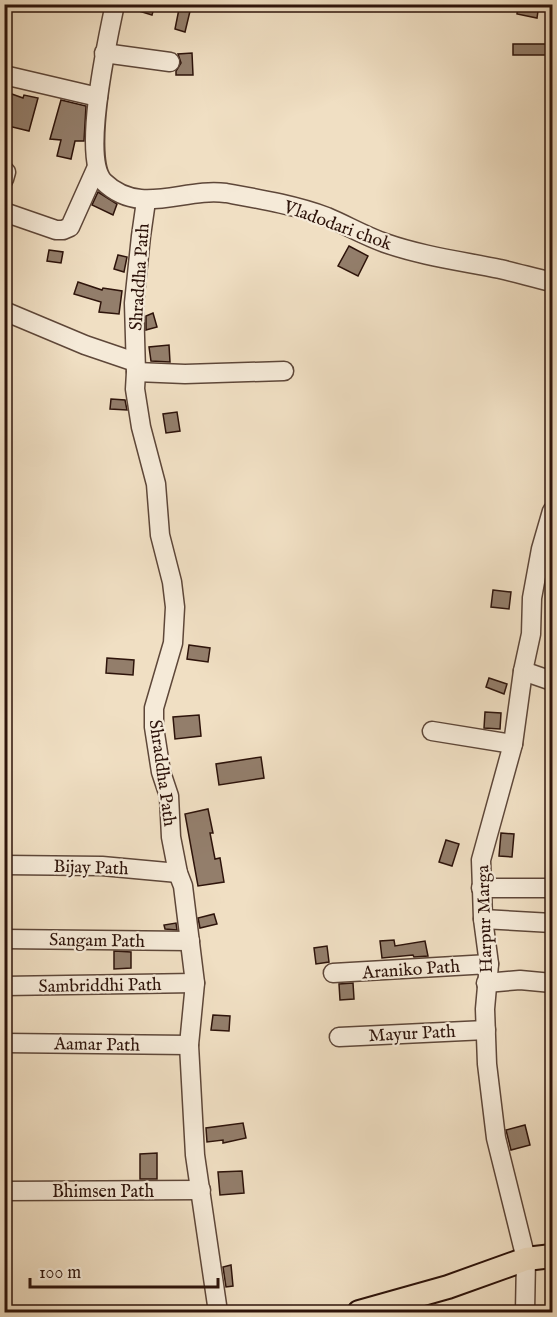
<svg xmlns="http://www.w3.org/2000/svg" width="557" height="1317" viewBox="0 0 557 1317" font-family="'IM FELL English',serif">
<rect width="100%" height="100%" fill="#f0dfc3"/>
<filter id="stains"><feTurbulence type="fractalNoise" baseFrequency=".00333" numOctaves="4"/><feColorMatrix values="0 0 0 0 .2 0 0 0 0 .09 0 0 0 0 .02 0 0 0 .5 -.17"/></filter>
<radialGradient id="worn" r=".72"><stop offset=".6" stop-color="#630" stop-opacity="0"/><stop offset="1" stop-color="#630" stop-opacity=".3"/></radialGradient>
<!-- building -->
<g fill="#937e6b" stroke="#2e140b" stroke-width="1.5">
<path d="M126,4h29l-3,11 -26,-8z"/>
<path d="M180,4l11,3 -6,25 -10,-3z"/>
<path d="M518,4h21l-2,14 -20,-4z"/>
<rect x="513" y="44" width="34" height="11"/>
<path d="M192,53l1,22h-17v-4l5,-8 -3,-9z"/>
<path d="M9,93l14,5 1,-3 14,3 -9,33 -25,-6v-21z"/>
<path d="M61,100l25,6 -2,35h-9l-4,18 -14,-3 4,-16 -11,-1z"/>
<path d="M98,192l19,12 -4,11 -21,-10z"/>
<path d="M349,246l19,10 -10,20 -20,-10z"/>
<path d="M49,250l14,2 -2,11 -14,-2z"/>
<path d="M118,255l9,2 -3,15 -10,-3z"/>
<path d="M78,282l24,8 1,-2 19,3 -3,23 -20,-2 2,-10 -27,-8z"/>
<path d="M153,313l4,14 -11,3v-14z"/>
<path d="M169,345l1,17 -19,-1 -2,-14z"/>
<path d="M111,399l14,1 2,10 -17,-1z"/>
<path d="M177,412l3,19 -14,2 -3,-19z"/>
<path d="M493,590l18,2 -2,17 -18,-2z"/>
<path d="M189,645l21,3 -2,14 -21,-3z"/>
<path d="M107,658l27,2 -1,15 -27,-2z"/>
<path d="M489,678l18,6 -3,10 -18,-7z"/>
<path d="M485,712l16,1 -1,16 -16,-1z"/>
<path d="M199,715l2,21 -26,3 -2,-22z"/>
<path d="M261,757l3,21 -45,7 -3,-21z"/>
<path d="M208,809l5,24h-3l5,26 5,-1 4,24 -26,4 -13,-72z"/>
<path d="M501,833l13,1 -2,23 -13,-1z"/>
<path d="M446,840l13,4 -7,22 -13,-4z"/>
<path d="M214,914l3,10 -17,4 -2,-10z"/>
<path d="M176,923l1,7 -12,-1 -1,-4z"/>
<path d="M394,940l1,6 30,-5 3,15 -14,1 -1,-2 -31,3 -2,-17z"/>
<path d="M327,946l2,16 -13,2 -2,-16z"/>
<path d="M114,951l17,1v16l-17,1z"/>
<path d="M353,983l1,16 -14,1 -1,-16z"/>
<path d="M213,1015l17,1 -1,15 -18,-1z"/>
<path d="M243,1123l3,15 -23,5v-3l-16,2 -1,-14z"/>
<path d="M525,1125l5,20 -19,5 -5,-20z"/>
<path d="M157,1153v26h-17v-25z"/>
<path d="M242,1171l2,22 -24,2 -2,-23z"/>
<path d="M231,1265l2,21 -7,1 -3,-20z"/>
</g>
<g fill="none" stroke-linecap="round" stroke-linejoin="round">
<!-- minor casing -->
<g stroke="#5e4739" stroke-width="21">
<g id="minor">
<path d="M115,4c-7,33 -34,155 -11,178 36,35 80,5 122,11 33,6 69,12 101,24 19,8 38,19 58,26 37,13 76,18 115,26 17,4 35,9 52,13"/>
<path d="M104,53l66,9"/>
<path d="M4,75l94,22"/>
<path d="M4,179l2,-7"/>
<path d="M146,201l-5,35 -7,67 2,69 -1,17 6,38 15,57 4,51 12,47 3,25 -2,36 -19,65v19l7,45 8,24 2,41 7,36 5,13 12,97 -6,62 6,110 23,157"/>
<path d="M4,212l52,18h7l7,-3 26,-58"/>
<path d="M4,311l81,34 50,17"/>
<path d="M136,372l49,2 99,-3"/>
<path d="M523,671l29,10"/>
<path d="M432,731l81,13"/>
<path d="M4,865l98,1 76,7"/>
<path d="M481,888h71"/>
<path d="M483,919l69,4"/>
<path d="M4,939l186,2"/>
<path d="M333,973l156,-9"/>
<path d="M486,983l34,-3 32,3"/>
<path d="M4,986l191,-3"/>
<path d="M339,1037l147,-7"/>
<path d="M4,1043l185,2"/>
<path d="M4,1191l197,-1"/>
<path d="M525,1312l1,-53 -30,-121 -9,-74 -2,-55 4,-45 -6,-45 -2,-59 32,-116 10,-73 8,-37 1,-36 9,-49 11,-38"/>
</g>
</g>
<!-- major casing -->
<g stroke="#2e140b" stroke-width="26">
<path id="major" d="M359,1312l89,-25 78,-28 26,-3"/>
</g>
<!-- minor -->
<use href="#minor" stroke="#f5ead8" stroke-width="18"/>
<!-- major -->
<use href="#major" stroke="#f0dfc3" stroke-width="22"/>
</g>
<g text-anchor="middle" stroke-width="4.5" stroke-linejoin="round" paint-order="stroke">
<!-- street labels -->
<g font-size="18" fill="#2e140b" stroke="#f5ead8">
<text transform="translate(338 225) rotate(20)" y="6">Vladodari chok</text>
<text transform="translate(139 277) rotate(-86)" y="6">Shraddha Path</text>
<text transform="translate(163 773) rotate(82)" y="6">Shraddha Path</text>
<text transform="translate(91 867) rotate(2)" y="6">Bijay Path</text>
<text transform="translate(484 919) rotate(-92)" y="6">Harpur Marga</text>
<text transform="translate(97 940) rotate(1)" y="6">Sangam Path</text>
<text transform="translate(411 969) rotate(-4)" y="6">Araniko Path</text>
<text transform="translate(100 985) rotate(-1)" y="6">Sambriddhi Path</text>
<text transform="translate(412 1033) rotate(-3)" y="6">Mayur Path</text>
<text transform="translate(97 1044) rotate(1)" y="6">Aamar Path</text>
<text x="103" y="1197">Bhimsen Path</text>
</g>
</g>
<!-- margin -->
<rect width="557" height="1317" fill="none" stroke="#f0dfc3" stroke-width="24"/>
<rect x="6" y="6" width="545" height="1305" fill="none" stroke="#2e140b" stroke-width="3"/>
<rect x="12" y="12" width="533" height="1293" fill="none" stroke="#2e140b" stroke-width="1.5"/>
<!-- scale -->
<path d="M30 1278v9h188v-9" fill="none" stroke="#2e140b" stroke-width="3"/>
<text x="39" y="1278" font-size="18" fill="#2e140b" stroke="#f5ead8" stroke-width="4.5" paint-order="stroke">100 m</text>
<rect width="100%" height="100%" filter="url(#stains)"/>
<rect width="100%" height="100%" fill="url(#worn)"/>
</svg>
